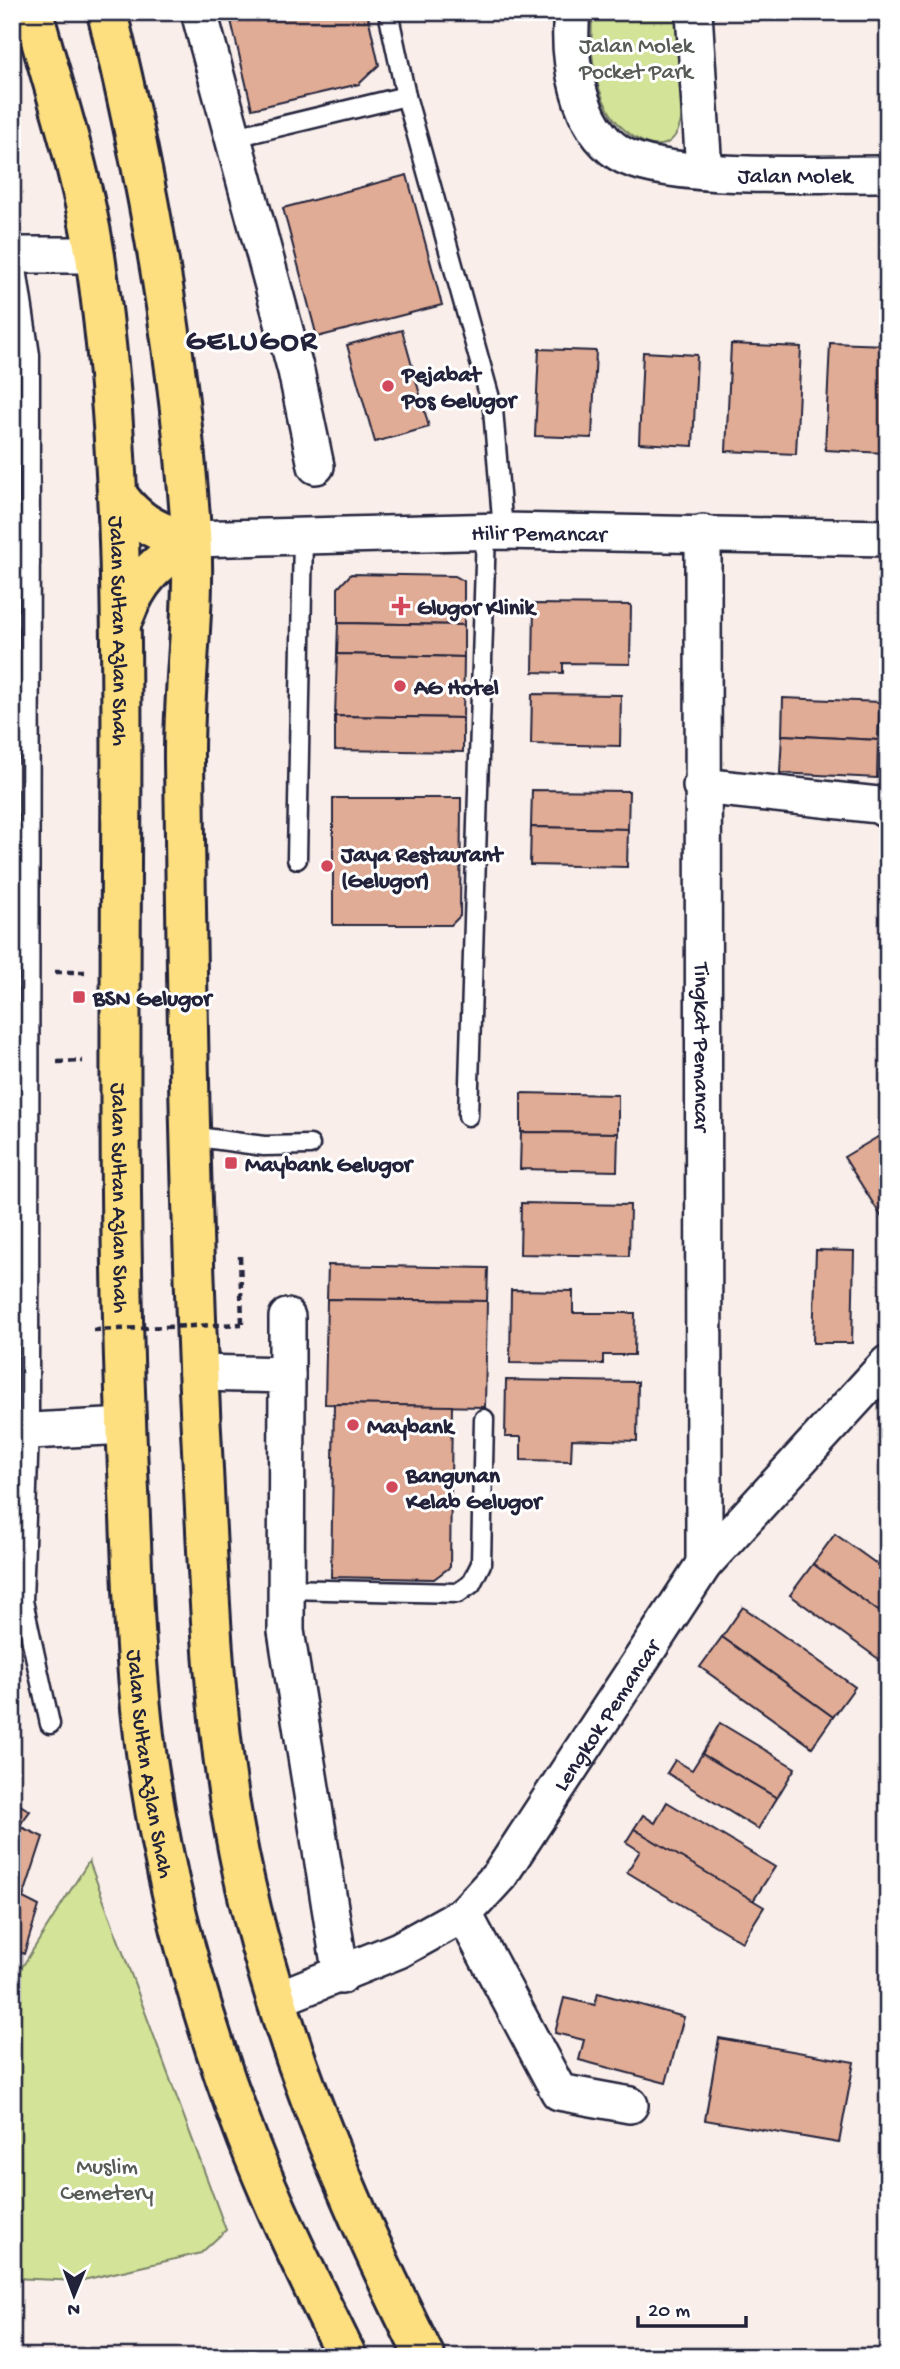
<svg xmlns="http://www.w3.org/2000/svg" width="900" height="2369" viewBox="0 0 900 2369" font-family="'Gochi Hand',sans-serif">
<rect width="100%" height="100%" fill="#f9eeea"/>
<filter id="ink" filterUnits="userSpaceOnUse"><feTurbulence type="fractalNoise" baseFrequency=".0143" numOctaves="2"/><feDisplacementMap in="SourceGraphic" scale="14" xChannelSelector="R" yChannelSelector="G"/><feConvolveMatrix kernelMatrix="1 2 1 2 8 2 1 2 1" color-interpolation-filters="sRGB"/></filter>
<g filter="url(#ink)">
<!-- green -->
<g fill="#d3e397" stroke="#7a8269" stroke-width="2">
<path d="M593,12h82c2,31 10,72 7,102 -6,54 -55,28 -73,-3 -17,-30 -20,-65 -16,-99z"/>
<path d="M89,1861l137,369 -25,23 -122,28 -67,-3v-295z"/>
</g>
<!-- building -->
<g fill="#e1ac95" stroke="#22223b" stroke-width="2">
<path d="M229,12h138l12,53 -20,19 -107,25z"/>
<path d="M407,175l35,130 -125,32 -34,-129z"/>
<path d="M402,330l27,97 -54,15 -28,-97z"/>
<path d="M830,343l58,2 -3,108 -60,-3z"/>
<path d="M731,344l70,3 -5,107 -70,-3z"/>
<path d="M539,349l57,2 -4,87 -57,-2z"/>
<path d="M643,352l54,3 -4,91 -54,-3z"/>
<path d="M351,574l104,2 9,5v44l-126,-2v-35z"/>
<path d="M534,604l97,1 -1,59 -67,-1v10l-30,-1z"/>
<path d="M338,623l126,2v32l-127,-3z"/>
<path d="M337,654l127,3 -1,61 -128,-2z"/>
<path d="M532,694l89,1 -1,51 -89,-2z"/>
<path d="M783,698l97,4 -2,38 -96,-5z"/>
<path d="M335,716l128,2v34l-128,-2z"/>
<path d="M782,735l96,5 -1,38 -97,-5z"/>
<path d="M532,790l97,1 -1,38 -97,-2z"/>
<path d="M333,798h128l-1,118 -9,9h-118z"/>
<path d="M531,827l97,2 -1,38 -97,-2z"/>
<path d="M521,1093l97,2v38l-97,-1z"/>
<path d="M888,1131v96l-44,-70z"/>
<path d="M521,1132l97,1 -1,38 -97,-2z"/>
<path d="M521,1203l109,2 -1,51 -109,-2z"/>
<path d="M816,1250l38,1 -2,92h-39z"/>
<path d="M328,1265l160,3 -1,33 -160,-2z"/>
<path d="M511,1290l62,1v22h62l-1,42h-31v9l-93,-1z"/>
<path d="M327,1299l160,2 -2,106 -160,-3z"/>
<path d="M506,1380l132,2 -1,59 -65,-2 -1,22 -50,-1v-23h-16z"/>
<path d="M334,1404l118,2 -2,161 -16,12 -103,-2z"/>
<path d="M888,1491v15l-8,-6z"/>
<path d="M835,1534l53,38v46l-75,-54z"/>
<path d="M813,1564l75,54v32l-8,10 -90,-65z"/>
<path d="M743,1607l112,80 -22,30 -111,-80z"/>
<path d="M722,1637l111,80 -21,30 -112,-80z"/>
<path d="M720,1723l75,45 -18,30 -75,-44z"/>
<path d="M702,1754l75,44 -19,31 -91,-56 8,-13 17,10z"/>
<path d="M12,1800l18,11 -11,15 24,11 -20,61 16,8 -15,48 -12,-5z"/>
<path d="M667,1802l108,65 -22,34 -119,-72 9,-14 12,8z"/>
<path d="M634,1829l130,78 -22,35 -115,-70 13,-21 -14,-9z"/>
<path d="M598,1993l86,24 -18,66 -87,-23 5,-20 -29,-7 9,-35 31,7z"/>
<path d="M719,2038l135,24 -15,81 -134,-23z"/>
</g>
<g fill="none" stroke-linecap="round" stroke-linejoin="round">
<!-- service casing -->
<g stroke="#22223b" stroke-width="23">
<g id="service">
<path d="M388,12l18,84 87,313 10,122"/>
<path d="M231,138l175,-42"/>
<path d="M15,255l15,100 -1,1076 -6,170 27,123"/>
<path d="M12,562l18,1"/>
<path d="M297,859l6,-323"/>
<path d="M468,1116l18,-585"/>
<path d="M191,1136l73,10 46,-1"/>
<path d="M284,1589l174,4 13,-9 10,-20 3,-145"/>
</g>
</g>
<!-- minor casing -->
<g stroke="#22223b" stroke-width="40">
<g id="minor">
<path d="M199,12l97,359 20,95"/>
<path id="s1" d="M572,12c-5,45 6,115 47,141 45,29 209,20 269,21"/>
<path d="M694,12l10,159"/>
<path d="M12,255h83"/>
<path id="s2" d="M703,533l1,1031"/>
<path id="s3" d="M191,539l312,-8 385,7"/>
<path d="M701,786l177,19 10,6"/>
<path d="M197,1373l90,2 -1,256 55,345"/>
<path d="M287,1375v-58"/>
<path d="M12,1432l114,-6"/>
<path d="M464,1914l95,178 71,13"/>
<path id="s4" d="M275,2000l124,-50 65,-36 36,-39 204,-311 184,-201"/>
</g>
</g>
<!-- trunk casing -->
<g stroke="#22223b" stroke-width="44">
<g id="trunk">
<path id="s5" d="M33,12c22,81 49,161 62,244 30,203 27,407 26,612 -1,208 -2,416 8,624 4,96 6,193 21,287 19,123 53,244 97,359 29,75 65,147 100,219"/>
<path d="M107,12c42,172 73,344 84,521 5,75 -8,152 -7,228 3,236 6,472 19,708 6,120 10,241 31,359 33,185 107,361 191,529"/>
<path d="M119,497c18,25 42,39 72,42"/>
<path d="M124,617c15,-41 33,-53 67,-78"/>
</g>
</g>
<!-- path -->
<g stroke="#22223b" stroke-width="4.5" stroke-dasharray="7 5" stroke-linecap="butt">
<path d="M55,972h30"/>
<path d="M57,1062l26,-1"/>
<path d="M240,1256l2,68"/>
</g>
<!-- service -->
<use href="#service" stroke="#fff" stroke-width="18"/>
<!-- minor -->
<use href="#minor" stroke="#fff" stroke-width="35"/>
<!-- trunk -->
<use href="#trunk" stroke="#fddf80" stroke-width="38"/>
<!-- path-bridge -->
<path stroke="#22223b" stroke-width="4.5" stroke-dasharray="7 5" stroke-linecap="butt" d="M93,1330l149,-6"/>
</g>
</g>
<!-- markers -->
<g fill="#d1495b" stroke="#fff" stroke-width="2.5">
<circle cx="388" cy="386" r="7"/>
<path d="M397.5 595.5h7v7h7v7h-7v7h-7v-7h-7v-7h7z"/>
<circle cx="400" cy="686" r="7"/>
<circle cx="327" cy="866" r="7"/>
<rect x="72" y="990" width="14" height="14" rx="3.5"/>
<rect x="224" y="1156" width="14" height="14" rx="3.5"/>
<circle cx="353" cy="1425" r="7"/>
<circle cx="392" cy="1487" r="7"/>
</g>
<g text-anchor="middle" stroke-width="6" stroke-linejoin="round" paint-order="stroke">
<!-- park labels -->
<g font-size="23" fill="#575c57" stroke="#fff">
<text x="636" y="52">Jalan Molek<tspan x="636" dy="26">Pocket Park</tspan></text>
<text x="107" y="2173">Muslim<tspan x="107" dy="26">Cemetery</tspan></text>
</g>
<!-- street labels -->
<g font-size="23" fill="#22223b" stroke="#fff">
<text dy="8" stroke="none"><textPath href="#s1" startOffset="334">Jalan Molek</textPath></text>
<text dy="8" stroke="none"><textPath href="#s3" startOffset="348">Hilir Pemancar</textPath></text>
<text dy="8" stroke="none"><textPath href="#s5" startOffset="628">Jalan Sultan Azlan Shah</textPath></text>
<text dy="8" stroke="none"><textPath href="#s2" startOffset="514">Tingkat Pemancar</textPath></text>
<text dy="8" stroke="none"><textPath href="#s5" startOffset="1195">Jalan Sultan Azlan Shah</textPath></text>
<text dy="8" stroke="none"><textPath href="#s4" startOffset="453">Lengkok Pemancar</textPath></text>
<text dy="8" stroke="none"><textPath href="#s5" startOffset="1762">Jalan Sultan Azlan Shah</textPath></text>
</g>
<!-- poi labels -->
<g font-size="23" font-weight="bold" fill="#22223b" stroke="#fff" text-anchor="start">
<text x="402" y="381">Pejabat<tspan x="402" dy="26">Pos Gelugor</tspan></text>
<text x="417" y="614">Glugor Klinik</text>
<text x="414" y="694">AG Hotel</text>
<text x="341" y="861">Jaya Restaurant<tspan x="341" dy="26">(Gelugor)</tspan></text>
<text x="93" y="1005">BSN Gelugor</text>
<text x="245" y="1171">Maybank Gelugor</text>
<text x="367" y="1433">Maybank</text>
<text x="406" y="1482">Bangunan<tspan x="406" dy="26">Kelab Gelugor</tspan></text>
</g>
<!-- district labels -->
<g font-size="30" font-weight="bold" letter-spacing="2" fill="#22223b" stroke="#fff">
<text x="252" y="349">GELUGOR</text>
</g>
</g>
<!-- margin -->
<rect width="900" height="2369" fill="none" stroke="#fff" stroke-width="42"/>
<rect x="21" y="21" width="858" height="2327" fill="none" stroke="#22223b" stroke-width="2.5" filter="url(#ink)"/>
<!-- north arrow -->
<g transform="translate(74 2295) rotate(181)" stroke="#ffffff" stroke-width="5" paint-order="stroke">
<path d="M0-5L12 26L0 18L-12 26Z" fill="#22223b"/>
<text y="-10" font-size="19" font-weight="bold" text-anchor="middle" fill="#22223b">N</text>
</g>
<!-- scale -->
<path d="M638 2316v10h108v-10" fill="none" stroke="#22223b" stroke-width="3.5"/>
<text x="648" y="2316" font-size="21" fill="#22223b" stroke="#ffffff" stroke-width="5" paint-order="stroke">20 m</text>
</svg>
